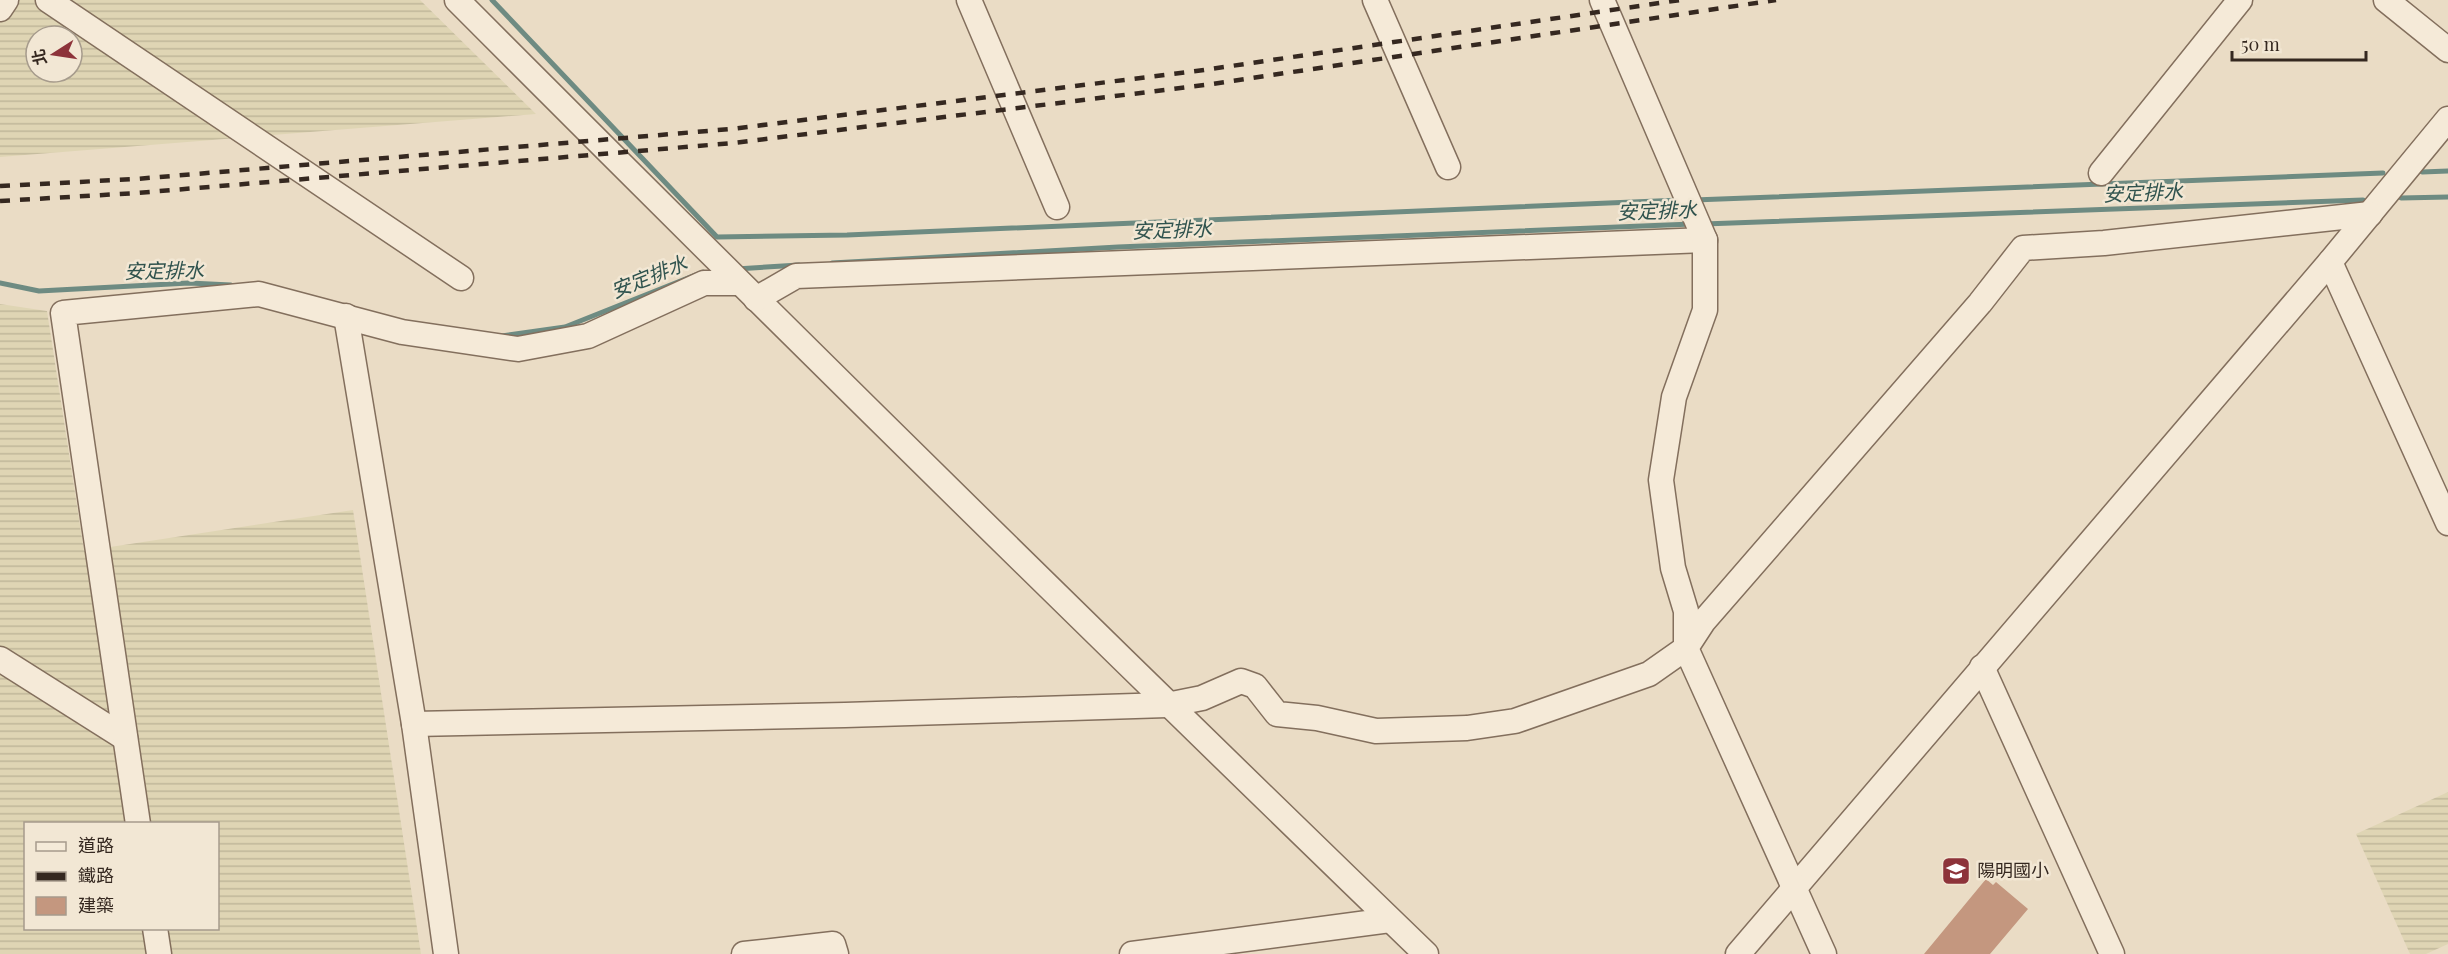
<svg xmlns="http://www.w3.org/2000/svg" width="2448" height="954" viewBox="0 0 2448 954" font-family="'Playfair Display','Noto Sans TC',serif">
<defs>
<pattern id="farmland-rules" width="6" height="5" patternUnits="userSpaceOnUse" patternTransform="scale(1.5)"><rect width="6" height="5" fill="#dfd5b4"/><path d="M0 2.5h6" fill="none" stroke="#c0b79a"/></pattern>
</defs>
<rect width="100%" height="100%" fill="#eadcc5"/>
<!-- farmland -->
<g fill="url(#farmland-rules)" fill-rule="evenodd">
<path d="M0,0h420l116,114 -536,43zM36,36h36v36h-36z"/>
<path d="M0,304l47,7 37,240 269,-41 68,444h-421zM26,824h192v104h-192z"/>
<path d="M2448,792v152l-22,10h-16l-54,-120z"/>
</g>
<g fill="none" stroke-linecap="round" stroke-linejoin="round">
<!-- stream -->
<g stroke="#6e8b82" stroke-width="5">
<path d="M492,0l225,237 130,-2 834,-35"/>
<path d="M2422,172l26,-1"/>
<path d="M2401,198l47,-1"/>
<path d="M1694,200l689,-27"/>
<path d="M1704,224l659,-24"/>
<path d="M832,263l286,-16 574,-23"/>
<path d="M736,269l63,-4"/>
<path d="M0,283l39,8 150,-8 42,2"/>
<path d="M502,336l63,-9 138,-55"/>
</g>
</g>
<!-- building -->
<path fill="#c4977f" d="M1986,879l7,6 3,-3 32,27 -38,45h-66z"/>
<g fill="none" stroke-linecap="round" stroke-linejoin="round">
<!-- minor casing -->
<g stroke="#836f5d" stroke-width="27">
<g id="minor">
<path d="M48,0l413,278"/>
<path d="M457,0c320,321 643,639 969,954"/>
<path d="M969,0l88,207"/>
<path d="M1375,0l73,167"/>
<path d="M2386,0l62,50"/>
<path d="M0,9l6,-9"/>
<path d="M2101,173l139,-173"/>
<path d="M2330,262l118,261"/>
<path d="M756,299l40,-23 909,-36"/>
<path d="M346,316l68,408 32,230"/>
<path d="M0,659l125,79"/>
<path d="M1982,667l130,287"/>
<path d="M414,724l431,-9 322,-10 35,-7 39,-17 14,5 22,28 40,4 59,13 91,-3 48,-7 134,-47 37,-26v-37l-13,-43 -12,-88 13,-83 31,-87v-70l-103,-240"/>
<path d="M138,824l-75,-511 196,-19 143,38 116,17 70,-13 116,-53h36"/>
<path d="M155,928l4,26"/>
<path d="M744,954l89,-10 3,10"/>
<path d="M1132,954l258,-34"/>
<path d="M1738,954l592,-692 118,-143"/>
<path d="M1824,954l-138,-306 17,-26 277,-319 43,-55 81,-5 266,-29"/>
</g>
</g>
<!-- minor -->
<use href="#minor" stroke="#f5ead8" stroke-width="24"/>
<!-- rail -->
<g stroke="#352820" stroke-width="4.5" stroke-dasharray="10 10" stroke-linecap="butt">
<path d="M0,186l136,-7 595,-50 473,-59 476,-70"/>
<path d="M0,201l137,-8 596,-50 472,-58 571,-85"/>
</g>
</g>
<!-- icons -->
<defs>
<g id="school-square" transform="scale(1.5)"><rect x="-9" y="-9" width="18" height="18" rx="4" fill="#8d333a" stroke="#f2e7d4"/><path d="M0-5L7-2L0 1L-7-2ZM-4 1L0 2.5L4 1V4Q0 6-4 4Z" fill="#fff"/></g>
</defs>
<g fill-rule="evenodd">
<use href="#school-square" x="1956" y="871"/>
</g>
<g text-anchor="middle" stroke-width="5" stroke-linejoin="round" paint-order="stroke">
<!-- poi labels -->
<g font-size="18" fill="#352820" stroke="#f2e7d4" text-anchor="start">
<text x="1977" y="877">陽明國小</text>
</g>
<!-- water labels -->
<g font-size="20" font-style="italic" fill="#30534e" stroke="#f2e7d4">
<text transform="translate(2143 193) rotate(-2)" y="7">安定排水</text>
<text transform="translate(1657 211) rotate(-2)" y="7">安定排水</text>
<text transform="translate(1172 230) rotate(-2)" y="7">安定排水</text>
<text transform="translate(164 271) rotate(-1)" y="7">安定排水</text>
<text transform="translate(649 277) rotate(-22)" y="7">安定排水</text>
</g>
</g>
<!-- legend -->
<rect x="24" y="822" width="195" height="108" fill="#f2e7d4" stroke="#a69b8c" stroke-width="1.5"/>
<rect x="36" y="842" width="30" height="9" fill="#f5ead8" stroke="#a69b8c" stroke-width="1.5"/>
<text x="78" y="852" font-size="18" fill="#352820">道路</text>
<rect x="36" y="872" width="30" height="9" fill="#352820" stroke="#a69b8c" stroke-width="1.5"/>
<text x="78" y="882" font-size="18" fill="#352820">鐵路</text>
<rect x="36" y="897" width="30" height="18" fill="#c4977f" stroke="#a69b8c" stroke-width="1.5"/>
<text x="78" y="912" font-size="18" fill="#352820">建築</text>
<!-- north arrow -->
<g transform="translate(54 54) rotate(258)"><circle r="28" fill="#f2e7d4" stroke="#a69b8c" stroke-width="1.5"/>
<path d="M0-4.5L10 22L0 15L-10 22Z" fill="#8d333a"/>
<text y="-9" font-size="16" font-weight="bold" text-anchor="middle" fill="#352820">北</text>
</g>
<!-- scale -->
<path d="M2232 51v9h134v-9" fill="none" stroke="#352820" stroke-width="3"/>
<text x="2241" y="51" font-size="18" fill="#352820" stroke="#f2e7d4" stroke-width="4.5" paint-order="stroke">50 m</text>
</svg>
